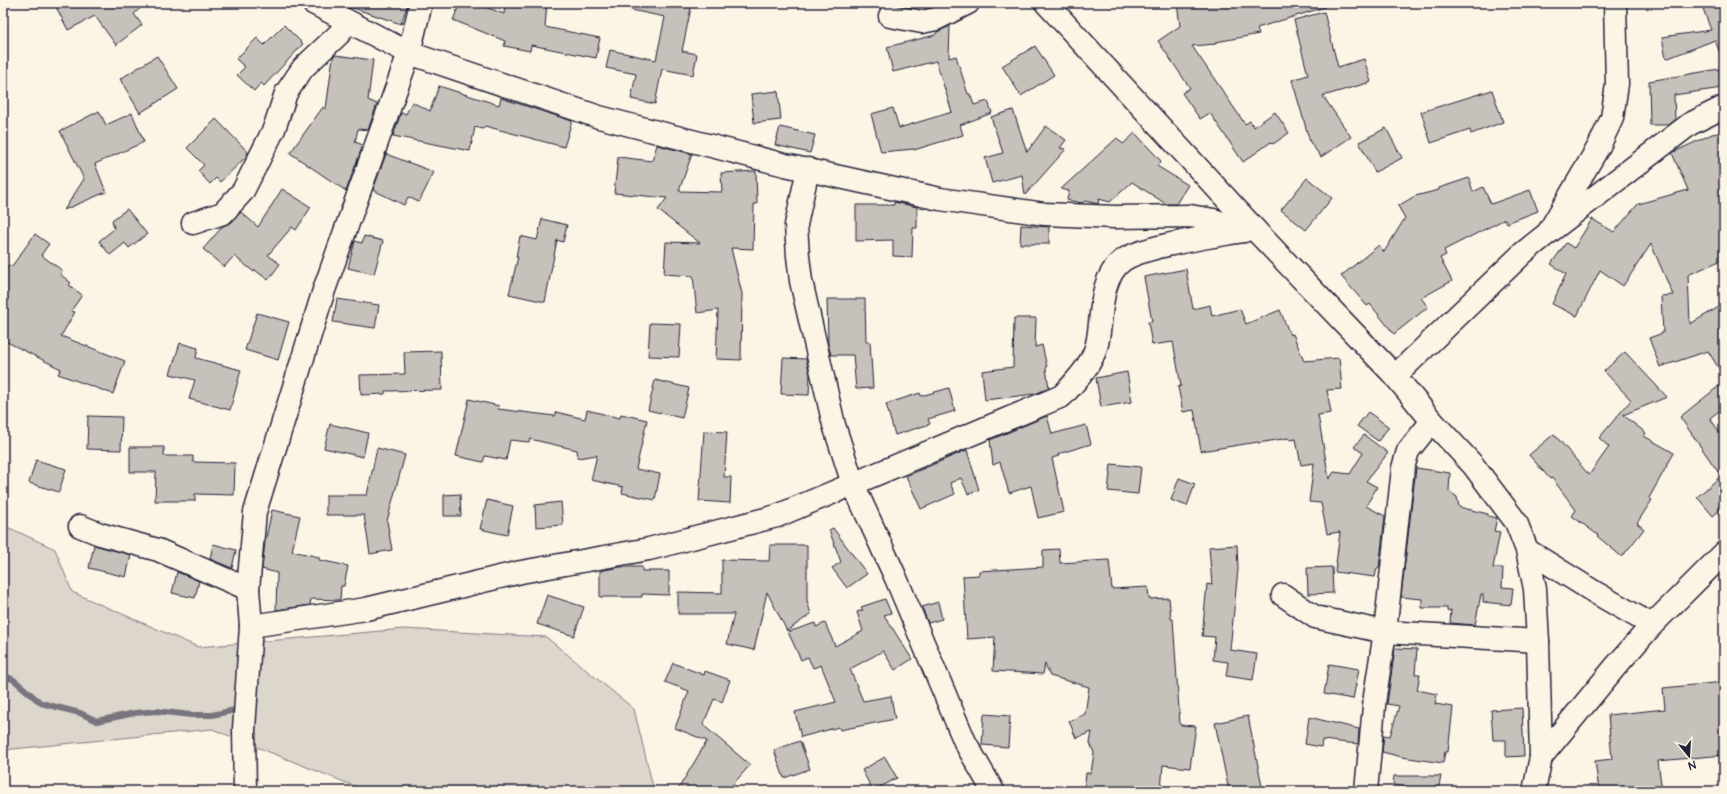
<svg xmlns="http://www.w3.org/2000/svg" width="1727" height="794" viewBox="0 0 1727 794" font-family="'Architects Daughter',sans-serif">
<rect width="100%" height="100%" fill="#fcf5e5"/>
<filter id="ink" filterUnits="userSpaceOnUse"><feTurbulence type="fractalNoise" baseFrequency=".025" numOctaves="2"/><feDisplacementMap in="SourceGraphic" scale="8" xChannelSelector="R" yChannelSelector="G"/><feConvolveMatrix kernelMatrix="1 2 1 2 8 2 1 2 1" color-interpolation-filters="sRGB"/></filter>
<g filter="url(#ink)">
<!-- green -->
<path fill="#dcd6cc" stroke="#7f7c84" d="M3,525l52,24 17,43 126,55 206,-18 142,8 88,72 20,82h-282l-23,-7 -137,-55 -209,21z"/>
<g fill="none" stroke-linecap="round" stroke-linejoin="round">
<!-- stream -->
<path stroke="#78757e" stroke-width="6" d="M3,675l11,5 27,23 39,10 17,8 38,-8 21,-2 35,4h21l23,-5"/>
</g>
<!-- building -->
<g fill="#c6c1bb" stroke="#22223b">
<path d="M54,3h92l-12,11 8,11 -26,20 -21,-29 -27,14z"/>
<path d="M348,3h60l-7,21 -54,-18z"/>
<path d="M460,3h15l29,11 1,-11h42l-2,24 55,11 -4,20 -65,-13 -1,6 -26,-5 1,-5 -52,-21z"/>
<path d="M632,3h60l-10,48 15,3 -4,21 -31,-6 -7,35 -24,-5 5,-25 -30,-6 4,-18 46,10 9,-43 -34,-7z"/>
<path d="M1177,3h148v4l-68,21 2,6 -43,8v2l-24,2 53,78 5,-3 4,6 21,-15 14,21 -16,11 -2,-2 -28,20 -33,-49 -10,6 -18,-26 8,-5 -32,-47 22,-15z"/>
<path d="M1701,3h23v56h-2l-7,-19 -49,19 -4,-22 49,-7z"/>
<path d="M1324,12l14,55 26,-8 7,23 -48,14 28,41 -30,20 -11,-15 -18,-62 16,-5 -14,-55z"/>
<path d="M284,25l19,19 -39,42 -3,-3 -7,8 -17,-16 8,-8 -9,-8 21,-21 7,7z"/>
<path d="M950,26l-1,32 7,-2 12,38h2l4,11 14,-4 4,12 -32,12 3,10 -49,15v-1l-33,3 -10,-38 22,-6 6,20 53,-16 -16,-51 -43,11 -6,-25 48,-12 2,-3z"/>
<path d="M1035,46l19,29 -33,21 -19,-30z"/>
<path d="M335,55l38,5 -5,40 9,4 -9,26 -10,-1 -3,13 8,3 -17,46 -56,-38 33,-46 3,2 7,-52z"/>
<path d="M157,56l21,33 -38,24 -20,-34z"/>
<path d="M1719,69l3,19 -48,7 1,25 -6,5h-19l-1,-44z"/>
<path d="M439,86l60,19 2,-7 71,23 -8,26 -79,-21 -2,3 -8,-2 -5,24 -77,-15 8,-23 5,1 6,-12 18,9z"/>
<path d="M1492,90l11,32 -32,12 -1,-4 -39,13 -10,-31z"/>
<path d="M778,91l3,29 -27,3 -3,-29z"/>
<path d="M1013,110l14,42 19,-26 20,14 -6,8 6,1 -41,46 -3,-20 -30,8 -7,-25 18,-5 -12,-36z"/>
<path d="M99,111l7,14 26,-12 12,29 -49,22 11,28 -42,18 20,-31 -24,-48z"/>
<path d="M216,119l32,33 -2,5 -26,25 -4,-4 -6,6 -12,-13 6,-6 -17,-17z"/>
<path d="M780,127l35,8 -5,18 -35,-8z"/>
<path d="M1386,128l16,30 -27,14 -16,-30z"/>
<path d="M1724,132v127l-36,16 2,49 34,-20v73l-16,-26 -48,16 -11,-29 14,-5 -2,-37 12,-1 -22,-51 -28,42 -23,-16 -23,46 -25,-12 14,-30 -15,-10 15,-21 8,5 18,-29 22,13 24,-28 50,-14 -16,-37 40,-19z"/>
<path d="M1135,133l26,28 -4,5 31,19 -12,19h-10l-34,-22 -22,20 -11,-3 -1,5 -13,-3 -3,2 -15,-3 2,-9 -8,-2 56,-51 6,6z"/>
<path d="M657,145l35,9 -13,37 43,1 -1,-19 35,-2 1,33h-3l-1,45 -22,-1 11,46 -1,66 -25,-1 2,-49 -21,3 -4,-37 -29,-2 2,-32 34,1 -42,-33 9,-12 -53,-5 4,-36 34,4z"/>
<path d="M386,154l48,18 -15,30 -11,-5 -4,8 -31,-15z"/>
<path d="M1307,178l25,20 -26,32 -25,-20z"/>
<path d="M1469,178l4,14 10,-5 8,17 39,-14 8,21 -31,12 -2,-4 -61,31 2,5 -6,3 12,23 -31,17 7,9 -34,27 -24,-30 -3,2 -26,-30 38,-31 5,7 21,-34 -7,-12 17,-10 24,-6v-2z"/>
<path d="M282,189l29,18 -15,23 -4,-3 -24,28 12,9 -12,16 -13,-10 -1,2 -20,-16 -10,11 -21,-18 20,-23 9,-4 9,-10 17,15z"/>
<path d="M894,202l23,5v21h-4l-1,29 -19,-1v-16l-37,1v-36h38z"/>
<path d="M127,209l20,25 -18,14 -4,-5 -15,12 -11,-14 15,-12 -2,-9z"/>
<path d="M542,219l25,6 -4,17 -6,-2 -12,62 -36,-8 9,-37h-2l4,-21 17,4z"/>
<path d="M1021,225l28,2v17h-29z"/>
<path d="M35,234l14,10 -8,11 22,16 -3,3 11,9 -2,2 13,10 -11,16 4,1 -14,24 64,25 -12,33 -55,-20 3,-5 -58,-29v-66l6,-9 3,1z"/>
<path d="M364,236l19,5 -9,33 -26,-6 7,-27 7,2z"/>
<path d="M1186,269l7,40 17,-4 2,11 28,-7 6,15 34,-14 10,25 3,-1 11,27 35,-3 3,31 -15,1 4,23 -13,2 11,64 5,-7 16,2 13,-21 -9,-6 10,-12 24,18 -22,28 11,6 -11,19 19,10 -6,52h-2l-2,9 -40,-5 5,-40 -13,2 -6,-31 -12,-1 5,-39 -13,2 -5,-26 -6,1 -1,-2 -31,5v-1l-57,9 -7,-41 -11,2 -5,-25 3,-1 -8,-44 -21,3 -4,-23h4l-8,-45z"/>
<path d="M337,299l42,6 -4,23 -42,-6z"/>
<path d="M827,299h38l1,43h4l3,46 -17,1 -3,-34h-22l-3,-11z"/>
<path d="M257,313l32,9 -11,38 -33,-10z"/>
<path d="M1014,318h22l-1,29 7,-2 5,22 -1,1 3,20 -14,6 -50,6 -3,-29 31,-4z"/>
<path d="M650,323l31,1 -2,33 -31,-1z"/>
<path d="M180,343l18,5 -2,10 45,12 -11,40 -41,-11 6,-19 -25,-6z"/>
<path d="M441,351l1,39 -57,1v3l-24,1 -1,-20 45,-1 -1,-22z"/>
<path d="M1625,352l42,45 -44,18 23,18 -2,3 30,17 -25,45 3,2 -15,23 7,6 -22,28 -25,-21 1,-1 -26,-19 4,-6 -24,-32 -2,1 -21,-24 25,-21 35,41 20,-28 -10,-9 32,-38 -27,-29z"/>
<path d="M783,358l23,1 4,15 -1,21 -28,-1z"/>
<path d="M1127,372l5,30 -31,5 -5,-29z"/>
<path d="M655,380l34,8 -7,30 -34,-8z"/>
<path d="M1724,382v25l-14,11 14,21v67l-11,10 -16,-19 24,-21 -41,-59z"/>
<path d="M949,388l6,23 -27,8 2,5 -35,11 -9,-31 34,-11 1,3z"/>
<path d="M469,399l30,7 -1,3 57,7 1,-4 29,7 2,-9 33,8 1,-4 26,6 -11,49 24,5 -5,26 -33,-7 1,-6 -32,-7 6,-25 -19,3 -1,-8 -47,-11 -1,3 -19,-2 -4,20 -21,-4 -2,6 -27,-6z"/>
<path d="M1368,412l21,15 -11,14 -21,-15z"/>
<path d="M88,416l34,1 -1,33 -34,-1z"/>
<path d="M1047,416l5,18 34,-9 5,19 -33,10 1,2 -7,2 12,54 -26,6 -7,-32 -22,7 -9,-31 -7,3 -3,-25z"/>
<path d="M330,424l38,9 -5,24 -39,-9z"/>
<path d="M704,431l23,1 -3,45h7l-1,26 -31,-2z"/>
<path d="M130,447h34v9h29v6l42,1 -1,32 -39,-1v7h-40l1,-29h-26z"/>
<path d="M377,448l28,7 -18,66 5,29 -22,4 -6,-39h-38v-20h41z"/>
<path d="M967,450l12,40 -11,4 -7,-16 -11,5 5,11 -34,15 -15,-33z"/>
<path d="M36,460l30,9 -7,23 -30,-9z"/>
<path d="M1111,464l30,3 -3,27 -30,-3z"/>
<path d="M1416,468l34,5 -1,18 8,6 2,10 29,7v2l9,2 -3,13 6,1 -7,36h10l-1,19 11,1 -2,17 -28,-3v-8h-2l-6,31 -25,-2 1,-13 -4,1v-3h-25v-9l-21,-2z"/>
<path d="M1179,478l16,6 -8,22 -16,-6z"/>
<path d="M460,494l1,22h-17v-21z"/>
<path d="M487,500l26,6 -6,29 -27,-6z"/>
<path d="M561,502l2,23 -27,2 -1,-22z"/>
<path d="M272,510l28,6 -8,35 27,6v3l29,6 -4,20h-3l-1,14 -29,-1 -1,6 -34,5 1,-37 -15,-4 3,-27z"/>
<path d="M833,528l34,46 -20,14 -15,-20 9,-6 -12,-32z"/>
<path d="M213,544l23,6 -4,18 -22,-9z"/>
<path d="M94,545l37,10 -5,22 -37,-9z"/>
<path d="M770,545h37v56l4,13 -24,17 -20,-39 -13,58 -27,-6 7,-30h-56v-22l44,1v-33l47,1z"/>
<path d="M1237,545l1,24 -8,81 27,4 -4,26 -27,-4 2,-14 -15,-2 2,-23 -13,-1 5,-52 5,1 -3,-38z"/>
<path d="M1059,549l1,14 49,-3 3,29 36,-2 1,12 20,-1 2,21h2l7,106 16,1 -6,42 -27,-3 -2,26h-77l2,-18h5l3,-20 -4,-10 2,-11 -16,6 -7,-17 16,-7 4,-27 -39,-11 -5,-12 -2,10 -50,-3 2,-34 -28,2 -4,-63 16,-1v-4l64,-4v-17z"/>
<path d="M620,567h22v4h27v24l-27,-1v3h-42v-26z"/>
<path d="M1332,567l1,26 -25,1 -1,-26z"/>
<path d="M177,572l22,9 -4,17 -23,-5z"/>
<path d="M547,595l37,12 -10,29 -37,-12z"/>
<path d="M885,599l6,14 -7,2 28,44 -17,11 -12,-19 -33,18 13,32 28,-5 4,23 -55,11 -1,-3 -38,10 -6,-25 41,-10 -15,-37 -8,3 -5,-11 -7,3 -13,-28 27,-9 1,4 9,-4 10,23 28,-15 -6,-19 6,-2 -2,-3z"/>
<path d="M938,602l4,17 -14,4 -6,-16z"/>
<path d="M1395,648l22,1 -2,25h5l-3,16 20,4 -2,10 18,3 -5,45h-3l-2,11 -41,-6 -20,-5 2,-17 6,1 9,-30 -12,-2z"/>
<path d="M673,663l31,12 1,-4 25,9 -8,22 -8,-3 -11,26 47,40 -23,26h-50l30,-50 -32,-13 14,-37 -24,-9z"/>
<path d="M1329,664l30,5 -6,30 -29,-5z"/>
<path d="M1724,682v73l-66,6 4,30h-63l-4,-30 17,-2 -4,-44 57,-6 -2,-21z"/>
<path d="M1522,708l2,48 -18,1v-17h-13l-2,-30z"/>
<path d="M984,714l26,2 -2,31 -26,-2z"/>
<path d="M1248,716l15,75h-34l-14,-68z"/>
<path d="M1309,717l50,12 -1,15 -36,-4 -1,7 -16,-3z"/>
<path d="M800,741l10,28 -26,9 -10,-28z"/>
<path d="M885,757l12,21 -24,13 -11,-21z"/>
<path d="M1394,776h47l-3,15 -45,-6z"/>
</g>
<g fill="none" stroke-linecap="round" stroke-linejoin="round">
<!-- minor casing -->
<g stroke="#22223b" stroke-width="25">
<g id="minor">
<path d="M313,3l96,50 190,64 186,48 155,34 105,15 70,3 75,-1 24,4 30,11"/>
<path d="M890,16l32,6 14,-3 32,-16"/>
<path d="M808,169l-12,56 2,31 3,25 33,144 19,59 42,92 70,166 28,49"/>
<path d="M193,223l30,-10 20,-22 31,-62 12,-36 17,-25 36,-34 8,-12"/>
<path d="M1548,233l142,-109 34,-17"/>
<path d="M80,526l20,8 58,16 90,39"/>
<path d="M1527,550l69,43 56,32"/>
<path d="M1283,595l32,22 70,15 153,9"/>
<path d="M251,626l115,-17 155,-37 128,-23 128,-33 285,-120c14,-15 30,-31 35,-52 6,-26 1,-64 25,-83 19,-15 94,-25 121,-30"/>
<path d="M1541,757l75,-91 36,-41 72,-72"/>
<path d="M245,791l-1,-62 7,-103 -3,-37 7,-77 69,-222 85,-237 12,-50"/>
<path d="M1366,791l9,-95 10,-64 18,-164 5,-17 24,-30"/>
</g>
</g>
<!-- tertiary casing -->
<g stroke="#22223b" stroke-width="25">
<g id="tertiary">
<path d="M1046,3l213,231 136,142 37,45 41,44 43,57 11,28 8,39 3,52 3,116 -7,34"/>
<path d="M1395,376l128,-123 25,-20 51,-87 13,-28 5,-34 -2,-81"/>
</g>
</g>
<!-- minor -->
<use href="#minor" stroke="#fcf5e5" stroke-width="22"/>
<!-- tertiary -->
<use href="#tertiary" stroke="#fcf5e5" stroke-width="22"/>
</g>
</g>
<!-- margin -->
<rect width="1727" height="794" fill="none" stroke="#fcf5e5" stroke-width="16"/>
<rect x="8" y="8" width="1711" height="778" fill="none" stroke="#22223b" stroke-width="1.5" filter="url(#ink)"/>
<!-- north arrow -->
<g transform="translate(1689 756) rotate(162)" stroke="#fcf5e5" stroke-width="3" paint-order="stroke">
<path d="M0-3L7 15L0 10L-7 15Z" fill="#22223b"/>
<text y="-6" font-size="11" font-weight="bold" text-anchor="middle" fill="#22223b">N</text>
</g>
</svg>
